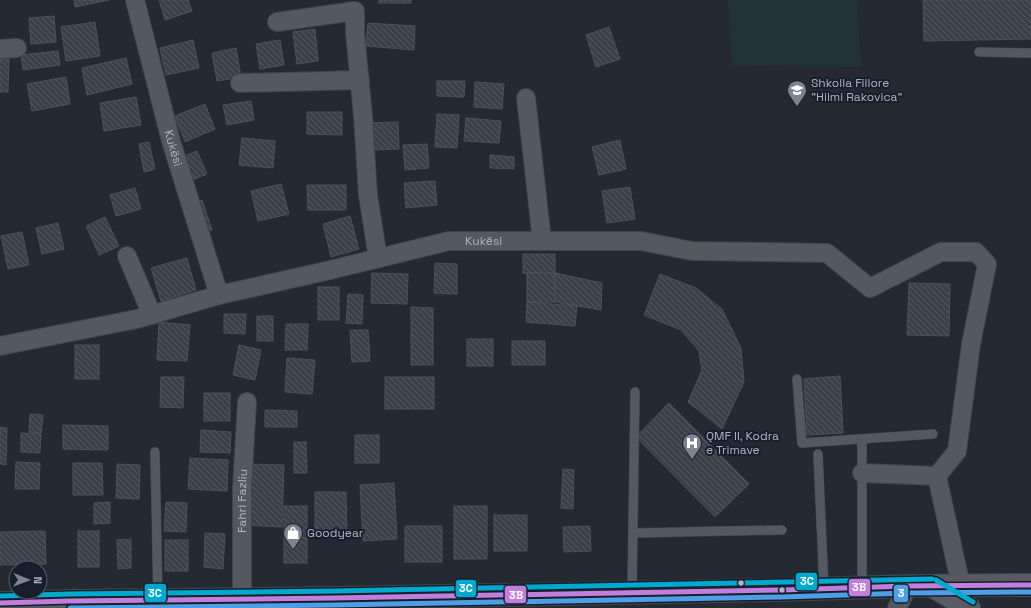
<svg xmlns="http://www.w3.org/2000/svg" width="1031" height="608" viewBox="0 0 1031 608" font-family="'Space Grotesk',sans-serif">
<defs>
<pattern id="building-back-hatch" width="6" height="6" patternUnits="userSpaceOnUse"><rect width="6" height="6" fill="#3c4049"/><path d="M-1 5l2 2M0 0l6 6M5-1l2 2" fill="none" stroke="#565962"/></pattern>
</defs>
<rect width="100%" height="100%" fill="#252931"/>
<!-- park -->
<path fill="#223337" d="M728,0h129l4,67 -129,-1z"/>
<!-- building -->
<g fill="url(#building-back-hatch)" stroke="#4c515a">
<path d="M74,0h35l-34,7z"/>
<path d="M159,0h29l4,11 -27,9z"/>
<rect x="379" y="0" width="32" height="3"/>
<path d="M923,0h108v39l-107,2z"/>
<path d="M54,16l2,26 -25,2 -2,-26z"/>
<path d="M95,22l5,34 -34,5 -5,-34z"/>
<path d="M368,23l47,3 -1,24 -48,-4z"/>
<path d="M609,27l11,32 -24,8 -10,-32z"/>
<path d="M315,29l3,32 -21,3 -4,-32z"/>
<path d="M193,40l6,28 -33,7 -6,-27z"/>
<path d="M280,40l4,25 -24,4 -4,-25z"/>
<path d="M236,48l5,29 -24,4 -5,-28z"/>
<path d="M58,51l2,14 -37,5 -2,-15z"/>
<path d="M126,58l6,26 -45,11 -5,-27z"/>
<path d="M0,59h9l-1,33h-8z"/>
<path d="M66,77l4,27 -38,7 -5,-27z"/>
<path d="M437,81h28l-1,16 -27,-1z"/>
<path d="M475,82l29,2 -2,25 -28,-2z"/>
<path d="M136,97l5,28 -37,6 -4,-28z"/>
<path d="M251,101l3,19 -27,5 -4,-20z"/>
<path d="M205,104l10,25 -30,13 -10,-26z"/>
<path d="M307,112h35v23l-35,-1z"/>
<path d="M437,114l22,1 -2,33 -22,-1z"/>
<path d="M466,118l35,3 -2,22 -35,-2z"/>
<path d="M398,122l1,27 -28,1 -1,-27z"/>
<path d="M242,138l33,3 -2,27 -34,-3z"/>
<path d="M620,140l6,29 -27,6 -7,-28z"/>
<path d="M149,142l6,27 -11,3 -5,-28z"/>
<path d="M427,144l2,24 -24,2 -2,-25z"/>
<path d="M197,151l10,23 -15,6 -10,-23z"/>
<path d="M490,155l24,2v12l-24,-1z"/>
<path d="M435,181l2,24 -31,3 -2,-25z"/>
<path d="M281,184l8,30 -31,7 -7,-30z"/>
<path d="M307,185h39v25h-38z"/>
<path d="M630,187l5,32 -28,4 -5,-32z"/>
<path d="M135,188l6,21 -25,7 -6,-21z"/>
<path d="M202,200l10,30 -7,2 -10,-29z"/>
<path d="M350,216l9,33 -28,8 -8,-33z"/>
<path d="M105,217l14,29 -20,9 -13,-29z"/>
<path d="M58,223l6,26 -22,5 -6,-26z"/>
<path d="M22,232l7,33 -21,4 -7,-33z"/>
<rect x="523" y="254" width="32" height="19"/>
<path d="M187,258l9,32 -35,11 -10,-33z"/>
<path d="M435,263l22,1v30l-23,-1z"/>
<path d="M372,273l36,1 -1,30 -36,-1z"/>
<rect x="527" y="273" width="28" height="29"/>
<path d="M555,273l47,10 -1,27 -46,-8z"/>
<path d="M660,274l36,14 26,21 19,39 3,34 -22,47 -34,-27 14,-32 -3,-19 -18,-21 -37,-15z"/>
<path d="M909,283l41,1 -1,52 -42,-1z"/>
<rect x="318" y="287" width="21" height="33"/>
<path d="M348,294l15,1 -1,29 -16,-1z"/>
<path d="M527,302l50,4 -2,20 -49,-4z"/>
<path d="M411,307l22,1v57h-22z"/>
<path d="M224,314h22l-1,20 -21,-1z"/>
<rect x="257" y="316" width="16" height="25"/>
<path d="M159,322l31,3 -3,36 -30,-1z"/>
<path d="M286,324h22l-1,26h-22z"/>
<path d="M350,330h18l2,31 -18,1z"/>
<rect x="467" y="339" width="26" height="27"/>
<rect x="512" y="341" width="33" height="24"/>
<rect x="75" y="345" width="24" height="34"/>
<path d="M239,345l22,5 -6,30 -22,-5z"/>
<path d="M287,358l28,2 -3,34 -27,-2z"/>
<path d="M840,376l3,57 -36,2 -3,-56z"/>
<path d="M161,377h23l-1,31 -23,-1z"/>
<rect x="385" y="377" width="49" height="32"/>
<rect x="204" y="393" width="26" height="28"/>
<path d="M669,403l80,81 -34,33 -79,-80z"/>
<path d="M265,410l32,1v16h-32z"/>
<path d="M30,414l13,1 -2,18 -12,-1z"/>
<path d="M63,425l45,1v24l-45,-1z"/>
<path d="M0,427l7,1 -1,37 -6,-1z"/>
<path d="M201,430l30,2 -1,21 -30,-1z"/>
<path d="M21,433l20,1 -1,19 -19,-1z"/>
<rect x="355" y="435" width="24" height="28"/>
<path d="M294,442h12l1,31h-13z"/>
<path d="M190,458l38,2 -1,31 -39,-2z"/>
<path d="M16,462l24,1 -1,26h-24z"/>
<path d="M73,463h29l1,32h-30z"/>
<path d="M117,464l23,1 -1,34 -23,-1z"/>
<path d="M246,464l38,1 -2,62 -39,-2z"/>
<path d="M563,469l11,1 -1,39 -12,-1z"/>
<path d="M394,483l3,56 -34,2 -3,-56z"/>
<path d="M315,492h31l1,43h-32z"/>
<path d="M110,502v21l-16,1v-21z"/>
<path d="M166,502l21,1 -1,29 -22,-1z"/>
<rect x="284" y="506" width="23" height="57"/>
<rect x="454" y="506" width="33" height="53"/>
<rect x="494" y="515" width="33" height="36"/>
<rect x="405" y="526" width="37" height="36"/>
<path d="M590,526l1,25 -27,1 -1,-25z"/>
<path d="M45,531l1,33 -46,1v-33z"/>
<rect x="78" y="531" width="21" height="36"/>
<path d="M205,533l20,1 -2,35 -19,-2z"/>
<path d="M131,539v29l-13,1 -1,-29z"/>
<rect x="165" y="540" width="23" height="31"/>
</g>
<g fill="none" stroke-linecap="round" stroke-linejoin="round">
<!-- lane casing -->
<g stroke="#41444b" stroke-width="10">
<g id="lane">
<path d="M979,52l52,1"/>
<path d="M797,379l5,64 131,-9"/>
<path d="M862,439v148"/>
<path d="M155,452l3,148"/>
<path d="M818,454l6,134"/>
<path d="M633,533l149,-3"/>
<path d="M632,592l3,-200"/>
</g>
</g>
<!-- street casing -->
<g stroke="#41444b" stroke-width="20">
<g id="street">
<path id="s1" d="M135,0l36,141 48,154"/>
<path d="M277,22l78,-11v22l8,83 5,79 10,63"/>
<path d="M0,49l17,-1"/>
<path d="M240,83l120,-3"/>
<path d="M526,98l16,143"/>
<path d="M127,256l25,59"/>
<path id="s2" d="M0,346l137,-27 82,-24 107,-24 123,-30h192l51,10 135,2 43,35 71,-36h35l11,12 -16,80 -14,107 -20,25 -75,-3"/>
<path d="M937,476l22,101"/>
<path id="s3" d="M242,599v-111l5,-86"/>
<path d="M897,608l11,-22"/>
</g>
</g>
<!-- secondary casing -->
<g stroke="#41444b" stroke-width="24">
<path id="secondary" d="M932,586l37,22"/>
</g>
<!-- primary casing -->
<g stroke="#42464e" stroke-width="24">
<path id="primary" d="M0,603l70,-2 265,-3 447,-8 126,-4 123,-1"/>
</g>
<!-- lane -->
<use href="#lane" stroke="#545860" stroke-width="9"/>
<!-- street -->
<use href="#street" stroke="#545860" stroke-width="18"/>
<!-- secondary -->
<use href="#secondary" stroke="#585c65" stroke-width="22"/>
<!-- primary -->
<use href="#primary" stroke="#575a63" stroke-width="22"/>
<!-- bus-1 casing -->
<g stroke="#181f2c" stroke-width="8">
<path id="bus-1" d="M0,603l70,-2 265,-3 447,-8 126,-4 123,-1"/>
</g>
<!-- bus-2 casing -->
<g stroke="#181f2c" stroke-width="8">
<path id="bus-2" d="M70,608l265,-3 447,-8 126,-4 123,-1"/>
</g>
<!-- bus-3 casing -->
<g stroke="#181f2c" stroke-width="8">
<g id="bus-3">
<path d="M936,580l37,22"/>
<path d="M0,596l70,-2 265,-3 597,-12"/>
</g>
</g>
<!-- bus-1 -->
<use href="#bus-1" stroke="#c07fdc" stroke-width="5"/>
<!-- bus-2 -->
<use href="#bus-2" stroke="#4d9ee5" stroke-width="5"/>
<!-- bus-3 -->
<use href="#bus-3" stroke="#00a9ce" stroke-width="5"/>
</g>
<!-- icons -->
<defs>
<g id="school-pin" transform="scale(1)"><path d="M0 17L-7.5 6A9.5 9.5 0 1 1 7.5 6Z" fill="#7d8391" stroke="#181f2c"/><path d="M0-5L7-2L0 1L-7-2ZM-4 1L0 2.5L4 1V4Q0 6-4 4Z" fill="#fff"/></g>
<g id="hospital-pin" transform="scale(1)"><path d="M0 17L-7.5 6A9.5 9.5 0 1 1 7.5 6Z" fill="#7d8391" stroke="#181f2c"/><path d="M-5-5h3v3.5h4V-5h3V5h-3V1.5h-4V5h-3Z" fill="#fff"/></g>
<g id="shop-pin" transform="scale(1)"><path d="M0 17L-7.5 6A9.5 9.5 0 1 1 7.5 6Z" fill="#7d8391" stroke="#181f2c"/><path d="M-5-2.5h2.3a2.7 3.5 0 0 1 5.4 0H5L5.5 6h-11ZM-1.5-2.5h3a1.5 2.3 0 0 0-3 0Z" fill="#fff"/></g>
</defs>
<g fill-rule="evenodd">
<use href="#school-pin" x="797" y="90"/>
<use href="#hospital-pin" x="692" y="443"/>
<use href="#shop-pin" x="293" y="533"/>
</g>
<!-- markers -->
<g fill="#adb4c5" stroke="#181f2c" stroke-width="1.5">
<circle cx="741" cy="583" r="3.5"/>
<circle cx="782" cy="590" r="3.5"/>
</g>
<g text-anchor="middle" stroke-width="4" stroke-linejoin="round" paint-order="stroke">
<!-- poi labels -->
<g font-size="12" fill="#adb4c5" stroke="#181f2c" text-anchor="start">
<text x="811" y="87">Shkolla Fillore<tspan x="811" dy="14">"Hilmi Rakovica"</tspan></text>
<text x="706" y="440">QMF II, Kodra<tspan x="706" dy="14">e Trimave</tspan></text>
<text x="307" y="537">Goodyear</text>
</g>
<!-- street labels -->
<g font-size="12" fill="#adb4c5" stroke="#181f2c">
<text dy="4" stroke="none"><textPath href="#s1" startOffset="153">Kukësi</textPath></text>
<text dy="4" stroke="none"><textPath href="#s2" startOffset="496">Kukësi</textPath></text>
<text dy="4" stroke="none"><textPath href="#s3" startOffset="98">Fahri Fazliu</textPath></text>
</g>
</g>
<g stroke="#181f2c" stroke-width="1.5">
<rect x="795" y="572" width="23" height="19" rx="4" fill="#00a9ce"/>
<rect x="848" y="578" width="23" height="19" rx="4" fill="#c07fdc"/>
<rect x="455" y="579" width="22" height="19" rx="4" fill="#00a9ce"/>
<rect x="144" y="583" width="23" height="20" rx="4" fill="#00a9ce"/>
<rect x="893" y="584" width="16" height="19" rx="4" fill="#4d9ee5"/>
<rect x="504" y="585" width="23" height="19" rx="4" fill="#c07fdc"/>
</g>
<g font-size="11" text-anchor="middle" font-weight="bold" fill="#fff">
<text x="807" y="585">3C</text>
<text x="859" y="591">3B</text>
<text x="466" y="592">3C</text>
<text x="155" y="597">3C</text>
<text x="901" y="597">3</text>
<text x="516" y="599">3B</text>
</g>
<!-- north arrow -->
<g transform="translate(28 580) rotate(91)"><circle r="19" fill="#181f2c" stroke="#545b69"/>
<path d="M0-3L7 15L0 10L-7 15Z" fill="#7d8391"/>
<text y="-6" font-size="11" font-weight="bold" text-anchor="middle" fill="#adb4c5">N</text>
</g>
</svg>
